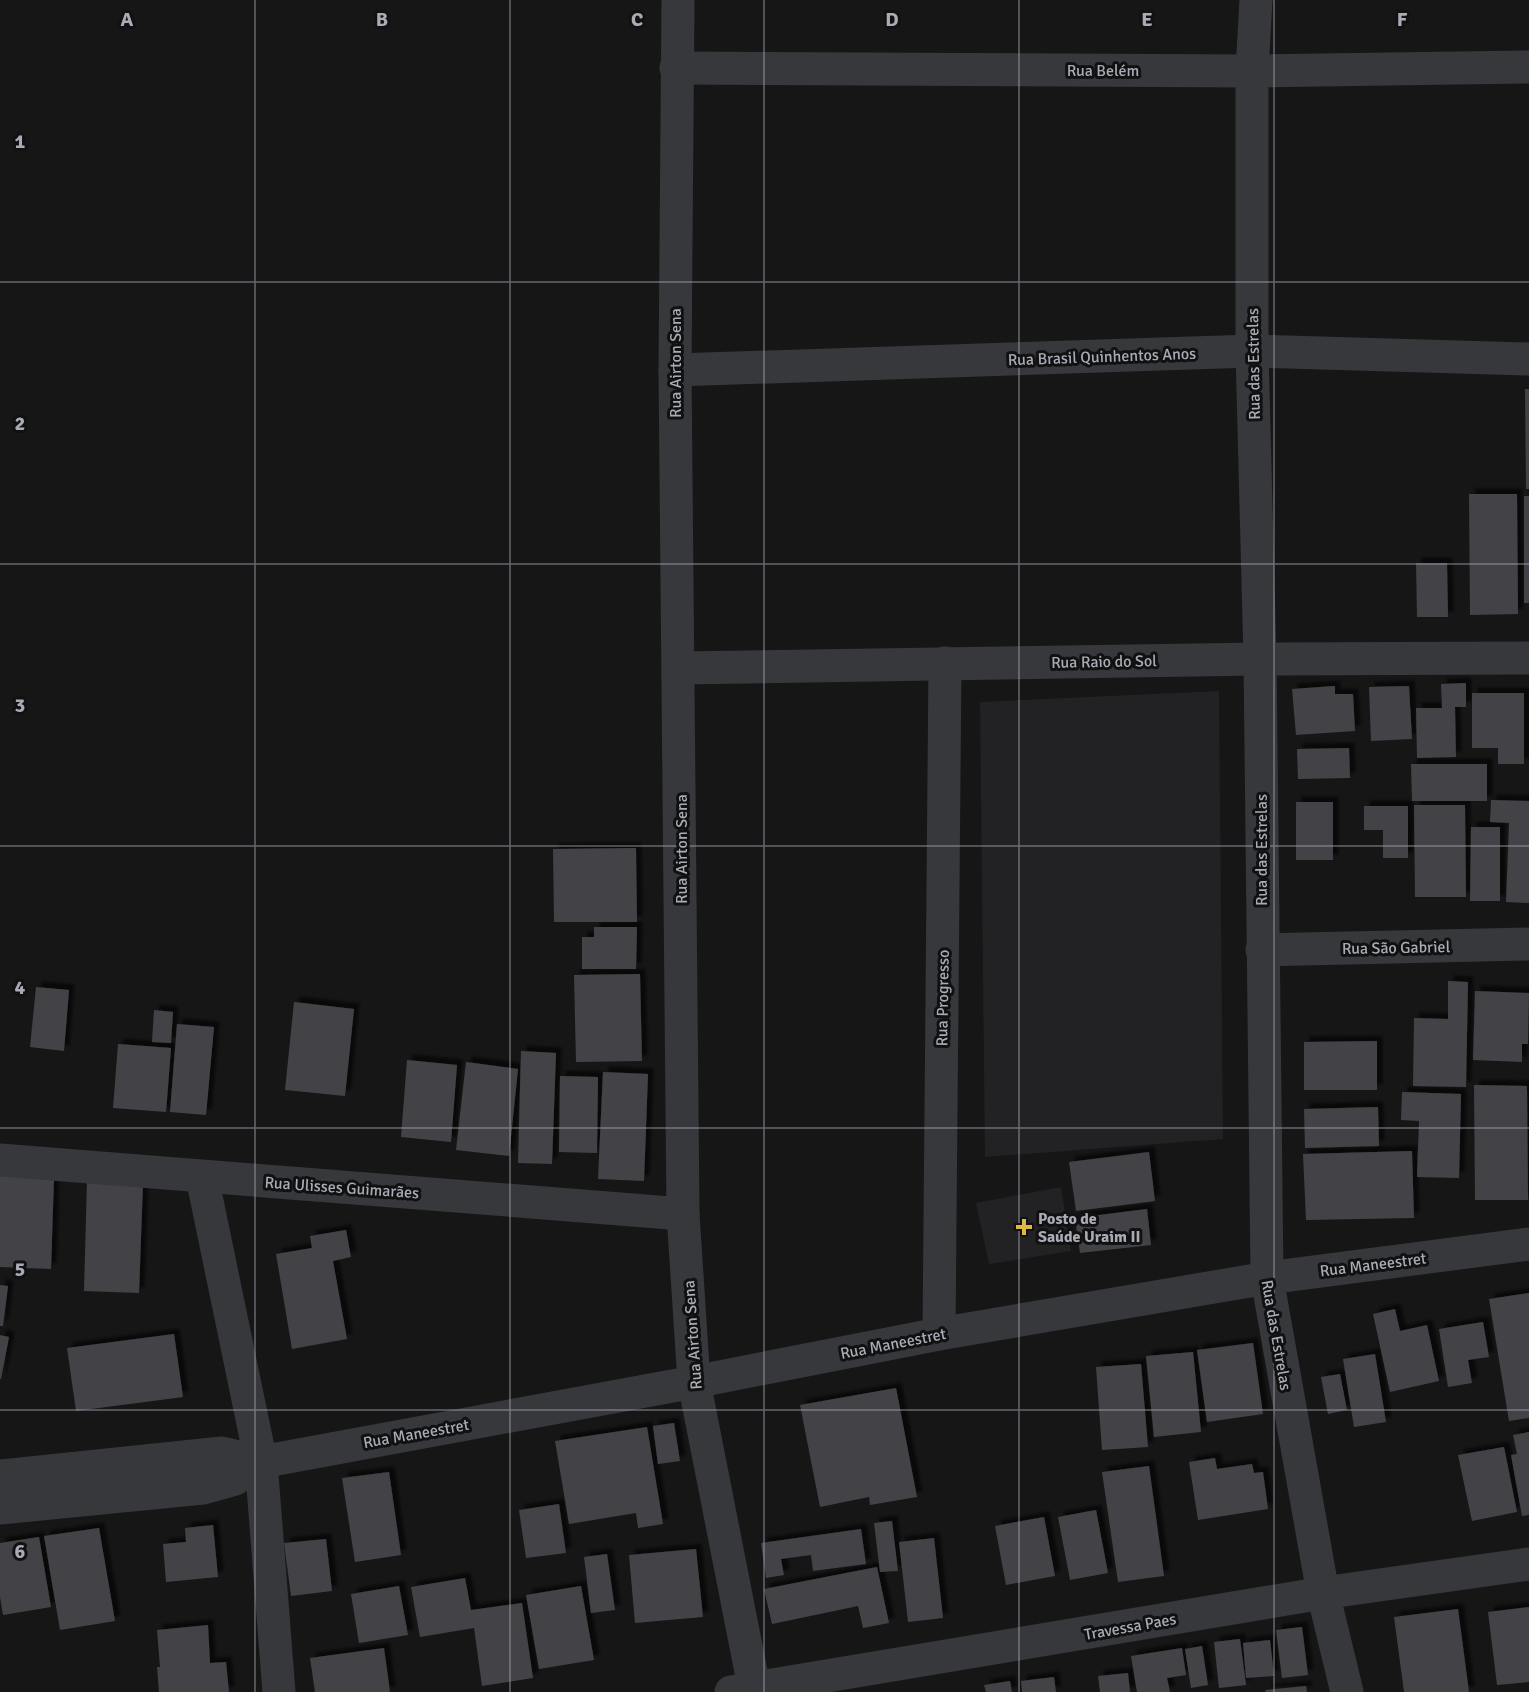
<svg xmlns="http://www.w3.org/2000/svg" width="1529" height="1692" viewBox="0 0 1529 1692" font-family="Signika,sans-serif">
<defs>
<filter id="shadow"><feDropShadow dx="5.5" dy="-5.5" stdDeviation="1.5" flood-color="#0009"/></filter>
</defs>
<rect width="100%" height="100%" fill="#161617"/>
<!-- built -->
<g fill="#222224">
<path d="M1219,691l4,448 -238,18 -5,-455z"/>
<path d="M1061,1187l10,64 -82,13 -13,-61z"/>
</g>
<!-- building -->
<g fill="#434347" filter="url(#shadow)">
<path d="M1525,389h4v100h-3z"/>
<path d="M1469,494h48l1,120 -48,1z"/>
<rect x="1524" y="496" width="5" height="107"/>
<path d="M1416,563h31l1,54h-31z"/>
<path d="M1466,683v24h-11l1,50 -39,1 -1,-50h26l-1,-24z"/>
<path d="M1335,686v8h18l2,37 -59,4 -4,-46z"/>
<path d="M1409,686l3,53 -41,2 -2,-54z"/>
<path d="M1472,693h52v71h-26v-16h-26z"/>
<path d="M1349,748l1,30 -52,1 -1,-30z"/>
<path d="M1411,764h76v37h-75z"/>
<path d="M1491,800l38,1v102l-23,-1 3,-79 -19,-1z"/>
<rect x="1296" y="802" width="37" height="58"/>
<path d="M1414,805h51l1,92h-51z"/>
<path d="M1364,806h44v52h-25v-28h-19z"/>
<path d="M1471,827h29v74h-30z"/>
<path d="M636,848l1,74h-83l-1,-73z"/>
<path d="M594,927h43l-1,42h-54v-32h12z"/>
<path d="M640,974l2,87 -66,1 -2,-87z"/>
<path d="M1448,981l20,1 -2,105 -53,-1 1,-68 34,1z"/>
<path d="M36,987l33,3 -5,61 -34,-4z"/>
<path d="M1475,991l54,2 -1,51h-6v18l-49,-2z"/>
<path d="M294,1002l60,7 -9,87 -60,-6z"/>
<path d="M154,1010l19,2 -2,31 -19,-1z"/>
<path d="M177,1024l37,3 -8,88 -36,-3z"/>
<path d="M1377,1041v49h-73v-48z"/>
<path d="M118,1044l53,4 -5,64 -53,-4z"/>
<path d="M521,1051l35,2 -4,111 -34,-1z"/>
<path d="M407,1060l50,5 -6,77 -50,-5z"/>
<path d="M466,1062l52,7 -9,87 -53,-6z"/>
<path d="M603,1072l45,2 -4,107 -46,-2z"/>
<path d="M560,1076l38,1 -1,76 -38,-1z"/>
<path d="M1474,1085l53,1 1,114h-53z"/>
<path d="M1402,1092l59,2 -2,84 -42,-1 2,-56 -18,-1z"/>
<path d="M1378,1107l1,39 -74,2 -1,-39z"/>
<path d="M1412,1151l2,67 -108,2 -3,-66z"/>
<path d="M1149,1152l6,49 -79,10 -7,-49z"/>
<path d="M0,1175l54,3 -3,91 -51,-2z"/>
<path d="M87,1181l56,2 -4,110 -55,-2z"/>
<path d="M1147,1209l4,36 -71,8 -5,-35z"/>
<path d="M346,1230l5,27 -18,4 14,78 -55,10 -16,-95 36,-6 -2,-12z"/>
<path d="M0,1285l8,1 -5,40h-3z"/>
<path d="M1529,1293v125l-20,3 -20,-122z"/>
<path d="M1395,1309l5,22 27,-6 12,56 -49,11 -17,-78z"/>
<path d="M1483,1322l6,35 -21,3 4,23 -24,4 -9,-58z"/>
<path d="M174,1334l9,63 -107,14 -9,-63z"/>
<path d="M0,1335l9,2 -8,42h-1z"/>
<path d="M1253,1343l10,71 -56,8 -10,-72z"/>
<path d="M1193,1352l8,80 -47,5 -8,-81z"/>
<path d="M1375,1354l11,68 -32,5 -11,-68z"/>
<path d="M1141,1364l7,83 -46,3 -6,-83z"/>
<path d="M1340,1374l7,36 -19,4 -7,-37z"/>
<path d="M896,1388l21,109 -47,8 -1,-8 -49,10 -20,-102z"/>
<path d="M674,1423l6,38 -22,3 -5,-38z"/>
<path d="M647,1427l16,97 -25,4 -2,-15 -67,11 -14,-83z"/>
<path d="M1529,1432v83l-7,1 -11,-61 6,-1 -4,-19z"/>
<path d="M1504,1447l13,65 -45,9 -14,-66z"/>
<path d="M1215,1458l2,11 35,-5 2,9 9,-1 5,37 -70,11 -9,-58z"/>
<path d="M1149,1466l15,110 -46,6 -16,-110z"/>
<path d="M389,1472l12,83 -46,7 -13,-84z"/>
<path d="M559,1504l7,49 -40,5 -7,-48z"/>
<path d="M1096,1510l12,63 -38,7 -12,-63z"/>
<path d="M1044,1517l11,59 -49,9 -11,-59z"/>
<path d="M892,1521l6,50 -18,1 -6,-49z"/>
<path d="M213,1525l5,52 -52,5 -3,-38 23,-2 -1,-14z"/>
<path d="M99,1528l16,93 -55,9 -16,-94z"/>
<path d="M861,1529l5,35 -53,7 -2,-16 -30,4 3,16 -18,3 -5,-35z"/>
<path d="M39,1537l12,70 -48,8 -3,-18v-54z"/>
<path d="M934,1538l9,80 -35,4 -9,-80z"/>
<path d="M326,1539l6,52 -41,5 -7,-53z"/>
<path d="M696,1549l7,68 -68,6 -6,-68z"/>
<path d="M607,1554l8,56 -24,3 -7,-56z"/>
<path d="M877,1567l12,56 -26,5 -5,-22 -86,18 -8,-35z"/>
<path d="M465,1578l6,32 51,-7 11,75 -51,8 -8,-58 -54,9 -9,-50z"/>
<path d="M399,1586l9,49 -49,8 -8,-49z"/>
<path d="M581,1586l13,74 -55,9 -13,-74z"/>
<path d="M1529,1607v75l-32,3 -9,-73z"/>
<path d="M1458,1609l11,83h-65l-10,-75z"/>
<path d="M208,1625l2,38 16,-1 3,30h-70l-2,-25h3l-3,-37z"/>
<path d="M1302,1627l6,48 -26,3 -6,-48z"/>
<path d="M1240,1639l6,46 -27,3 -5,-46z"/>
<path d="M1270,1640l4,36 -28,2 -3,-35z"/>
<path d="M1202,1646l6,39 -17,3 -6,-39z"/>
<path d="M384,1648l6,44h-75l-5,-34z"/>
<path d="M1182,1648l4,27 -19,3 3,14h-33l-6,-36z"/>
<path d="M1128,1673l2,19h-30l-2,-16z"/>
<path d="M1054,1677l2,15h-34l-1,-11z"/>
<path d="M1010,1681l2,11h-26l-2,-7z"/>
<path d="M1306,1686l1,6h-41l-1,-2z"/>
</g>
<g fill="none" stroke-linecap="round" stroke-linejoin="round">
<!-- minor -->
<g stroke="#37383c" stroke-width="33">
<path d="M678,0l-3,370 8,844 11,168 61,310"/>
<path d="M1256,0l-4,71v280l8,308 7,619 56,315 24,99"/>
<path d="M676,68l576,3 277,-4"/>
<path d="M675,370l577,-19 277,8"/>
<path d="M679,668l581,-9 269,-1"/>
<path d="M1262,950l267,-6"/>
<path d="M0,1160l683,54"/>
<path d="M202,1177l59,285 18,230"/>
<path d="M939,1334l6,-671"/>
<path d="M0,1476l222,-23 39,9"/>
<path d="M0,1508l203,-20 32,-9 26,-17 433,-80 245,-48 328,-56 262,-34"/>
<path d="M731,1692l592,-99 206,-29"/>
</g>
</g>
<!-- grid -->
<path fill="none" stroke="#a9acb6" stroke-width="1.5" stroke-opacity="0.55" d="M255,0v1692M510,0v1692M764,0v1692M1019,0v1692M1274,0v1692M0,282h1529M0,564h1529M0,846h1529M0,1128h1529M0,1410h1529"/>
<!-- markers -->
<path fill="#deb847" stroke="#111112" stroke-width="2" d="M1021 1218h6v6h6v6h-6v6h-6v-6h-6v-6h6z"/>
<g text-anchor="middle" stroke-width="6" stroke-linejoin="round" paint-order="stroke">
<!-- street labels -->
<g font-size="16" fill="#a9acb6" stroke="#111112">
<text x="1103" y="76">Rua Belém</text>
<text transform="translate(1102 356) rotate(-2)" y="6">Rua Brasil Quinhentos Anos</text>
<text transform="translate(675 363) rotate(-90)" y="6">Rua Airton Sena</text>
<text transform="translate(1253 364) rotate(-91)" y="6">Rua das Estrelas</text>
<text transform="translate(1104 661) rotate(-1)" y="6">Rua Raio do Sol</text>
<text transform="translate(681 849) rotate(-90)" y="6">Rua Airton Sena</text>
<text transform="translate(1261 850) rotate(-90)" y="6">Rua das Estrelas</text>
<text transform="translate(1396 947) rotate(-1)" y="6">Rua São Gabriel</text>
<text transform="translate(942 998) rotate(-89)" y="6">Rua Progresso</text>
<text transform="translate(342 1187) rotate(4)" y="6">Rua Ulisses Guimarães</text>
<text transform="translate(1373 1264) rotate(-7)" y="6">Rua Maneestret</text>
<text transform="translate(692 1335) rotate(-94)" y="6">Rua Airton Sena</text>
<text transform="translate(1277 1335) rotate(80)" y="6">Rua das Estrelas</text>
<text transform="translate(893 1343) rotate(-11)" y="6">Rua Maneestret</text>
<text transform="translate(416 1433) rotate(-10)" y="6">Rua Maneestret</text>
<text transform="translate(1130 1626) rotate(-10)" y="6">Travessa Paes</text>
</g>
<!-- poi labels -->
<g font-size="16" font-weight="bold" fill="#a9acb6" stroke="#111112" text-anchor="start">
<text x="1038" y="1224">Posto de<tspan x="1038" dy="18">Saúde Uraim II</tspan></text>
</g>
</g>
<g font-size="20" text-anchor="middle" font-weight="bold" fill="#a9acb6" stroke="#111112" stroke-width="6" stroke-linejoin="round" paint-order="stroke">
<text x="127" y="26">A</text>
<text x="382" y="26">B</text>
<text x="637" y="26">C</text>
<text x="892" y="26">D</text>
<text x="1147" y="26">E</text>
<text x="1402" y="26">F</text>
<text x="20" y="148">1</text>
<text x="20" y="430">2</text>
<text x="20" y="712">3</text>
<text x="20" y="994">4</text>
<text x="20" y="1276">5</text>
<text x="20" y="1558">6</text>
</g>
</svg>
